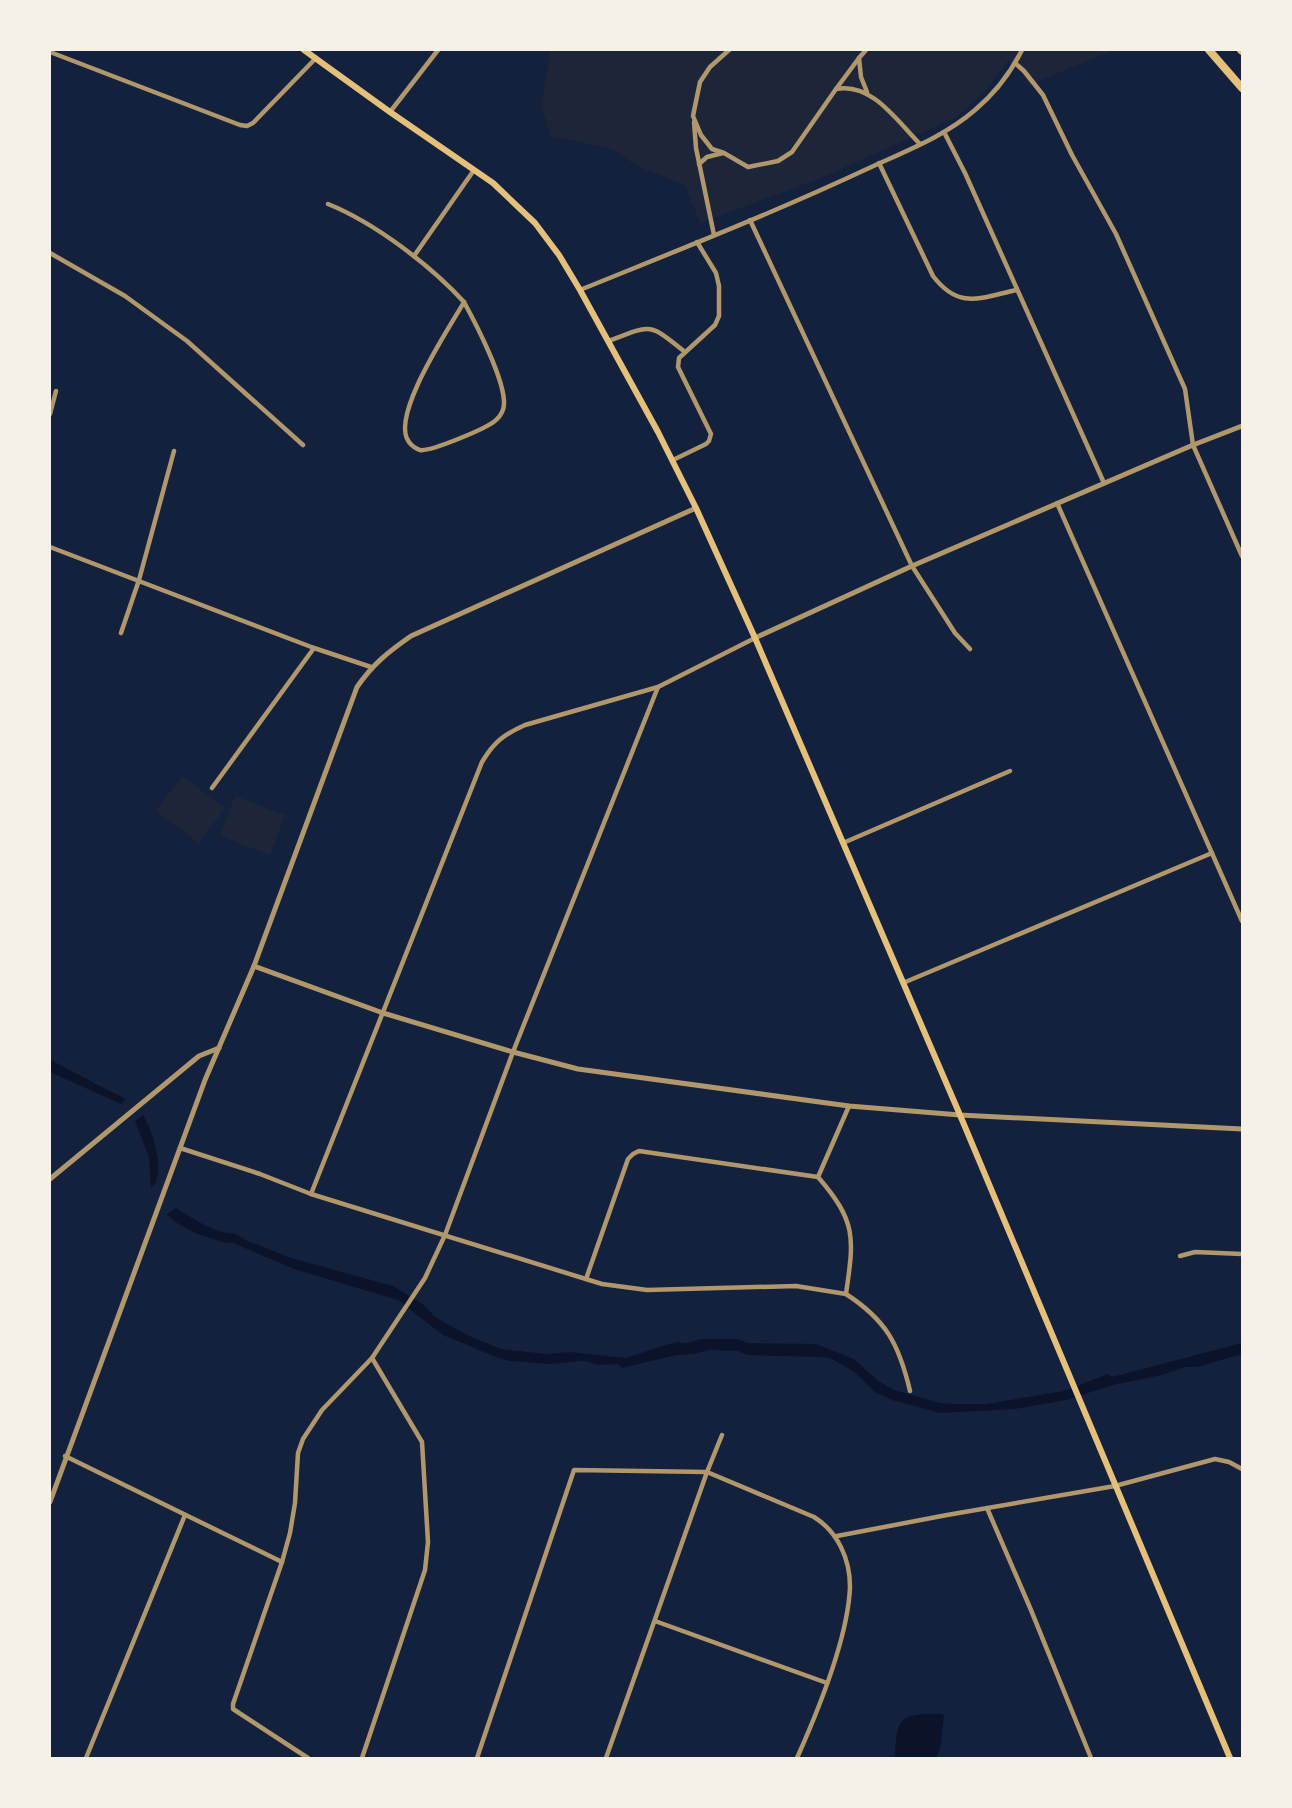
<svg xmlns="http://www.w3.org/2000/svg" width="1292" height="1808" viewBox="0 0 1292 1808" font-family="Poppins,sans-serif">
<rect width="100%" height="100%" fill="#14213d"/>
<!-- green -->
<g fill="#1d2539">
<path d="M550,50h564l-85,35 -9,-15 -12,-9 -22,29 -31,28 -134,60 -121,45 -15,-38 -48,-19 -25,-17 -61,-13 -9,-28z"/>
<path d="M182,776l43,32 -26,35 -43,-32z"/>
<path d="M235,796l50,19 -15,40 -50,-19z"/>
</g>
<!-- water -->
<g fill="#0b132b">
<path d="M50,1061l76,38 -5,5 -71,-32z"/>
<path d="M143,1115c9,15 25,60 8,73l-2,-31 -14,-36z"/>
<path d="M176,1208c13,8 43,28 58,25l14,8 43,17 102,28 31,19 11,12 34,19 32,13 46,5 22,-2 56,6 51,-16 12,1 12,-4h38l10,4 68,1 38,15 24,22 16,9 46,13 11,1h36l77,-13 44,-17 4,3 130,-34v11l-45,13h-12l-23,8 -49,10 -47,15 -51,9 -75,4 -48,-13 -17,-8 -22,-21 -23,-13 -11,-1 -72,-2 -9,-4 -30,-1 -14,4 -18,1 -54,13 -4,-4 -19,1 -16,-4 -32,3 -42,-3 -13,-4 -53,-22 -45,-35 -104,-31 -61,-26 -11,-1 -27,-9 -20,-11 -8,-8z"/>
<path d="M923,1714h20l1,2 -3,29 -5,13h-41c1,-11 -1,-36 13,-41 4,-2 10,-2 15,-3z"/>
</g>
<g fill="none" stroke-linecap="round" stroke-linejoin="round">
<!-- stream -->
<path stroke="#0b132b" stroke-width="2" d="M50,1061l42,22"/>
<!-- minor -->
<g stroke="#b1986c" stroke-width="4.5">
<path d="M729,50l-19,17 -10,15 -7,34 8,19 11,14 12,4 24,14 30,-6 14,-9 44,-63c36,-7 61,32 84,55"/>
<path d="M866,50l-7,8 2,19 6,15"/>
<path d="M50,52l190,73 7,1 6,-3 63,-65"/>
<path d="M1015,63l9,8 19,24 29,60 44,79 69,155 8,56 49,111"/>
<path d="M836,89l23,-31"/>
<path d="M390,112l48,-62"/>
<path d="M694,122l2,26 18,87"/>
<path d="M944,132l21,41 139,310"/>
<path d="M879,163l54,113c26,34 47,22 83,14"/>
<path d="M699,164l8,-7 16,-4"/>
<path d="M328,204c47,19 102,61 136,98"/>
<path d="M750,220l162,346 43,67 15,16"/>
<path d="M50,253l75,43 62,45 116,104"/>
<path d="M414,256l60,-86"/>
<path d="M580,290c96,-39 193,-77 287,-121 36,-17 77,-32 108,-59 19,-16 36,-38 47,-60"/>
<path d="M464,302c12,22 41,78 40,102 0,5 -3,12 -8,16 -8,8 -66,32 -76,30 -4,-1 -9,-5 -11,-8 -20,-25 41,-115 55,-140z"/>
<path d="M609,341c43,-17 40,-18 76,11"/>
<path d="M50,414l6,-23"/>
<path d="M673,460l33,-16 3,-3 2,-7 -33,-67 1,-9 36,-33 4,-9v-30l-3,-13 -19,-31"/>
<path d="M1057,503l185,418"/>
<path d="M50,547l264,101 57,19"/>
<path d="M121,633l18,-53 35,-129"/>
<path d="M212,788l102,-140"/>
<path d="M843,843l167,-72"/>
<path d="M903,983l309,-130"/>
<path d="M849,1106l-31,71c39,45 36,61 28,117 40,26 53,50 64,97"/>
<path d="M180,1148l80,26 51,20 291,90 45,6 149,-4 50,8"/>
<path d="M311,1194l171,-432c12,-20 21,-27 43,-37l133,-38 97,-49"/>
<path d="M1180,1256l15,-4 47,2"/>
<path d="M586,1279l42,-120 5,-5 6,-3 179,26"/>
<path d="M65,1456l217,106"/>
<path d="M987,1508l44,102 60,148"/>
<path d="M837,1536l110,-21 168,-29 100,-27 14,3 13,7"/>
<path d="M655,1621l172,62"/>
<path d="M86,1758l99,-243"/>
<path d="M308,1758l-75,-49v-5l49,-142 8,-29 5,-30 3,-50 5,-14 19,-29 50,-52 53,-80 20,-43 68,-183 145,-365"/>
<path d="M362,1758l63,-188 3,-28 -6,-100 -50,-84"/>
<path d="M477,1758l97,-288 133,2 107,45c24,15 36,42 36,70 -2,52 -32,124 -53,171"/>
<path d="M606,1758l101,-286 15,-37"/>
</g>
<!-- tertiary -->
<g stroke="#b1986c" stroke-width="5">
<path d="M755,638l157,-72 281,-121 49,-19"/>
<path d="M254,966l129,47 130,39 65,17 271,37 111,9 282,14"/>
<path d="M50,1179l149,-123 20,-8"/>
<path d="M50,1502l155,-422 49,-114 103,-279c16,-23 31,-35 54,-51l285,-128"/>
</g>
<!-- secondary -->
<path stroke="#e5c07b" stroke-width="6" d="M304,50l86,62 103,71 42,40 24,32 21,35 78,142 38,76 59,130 205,477 270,643"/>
<!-- motorway -->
<g stroke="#e5c07b" stroke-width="8">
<path d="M1209,50l33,38"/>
<path d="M1241,50l1,1"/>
</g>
</g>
<!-- border -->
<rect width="1292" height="1808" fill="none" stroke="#f6f1e7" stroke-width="102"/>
</svg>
